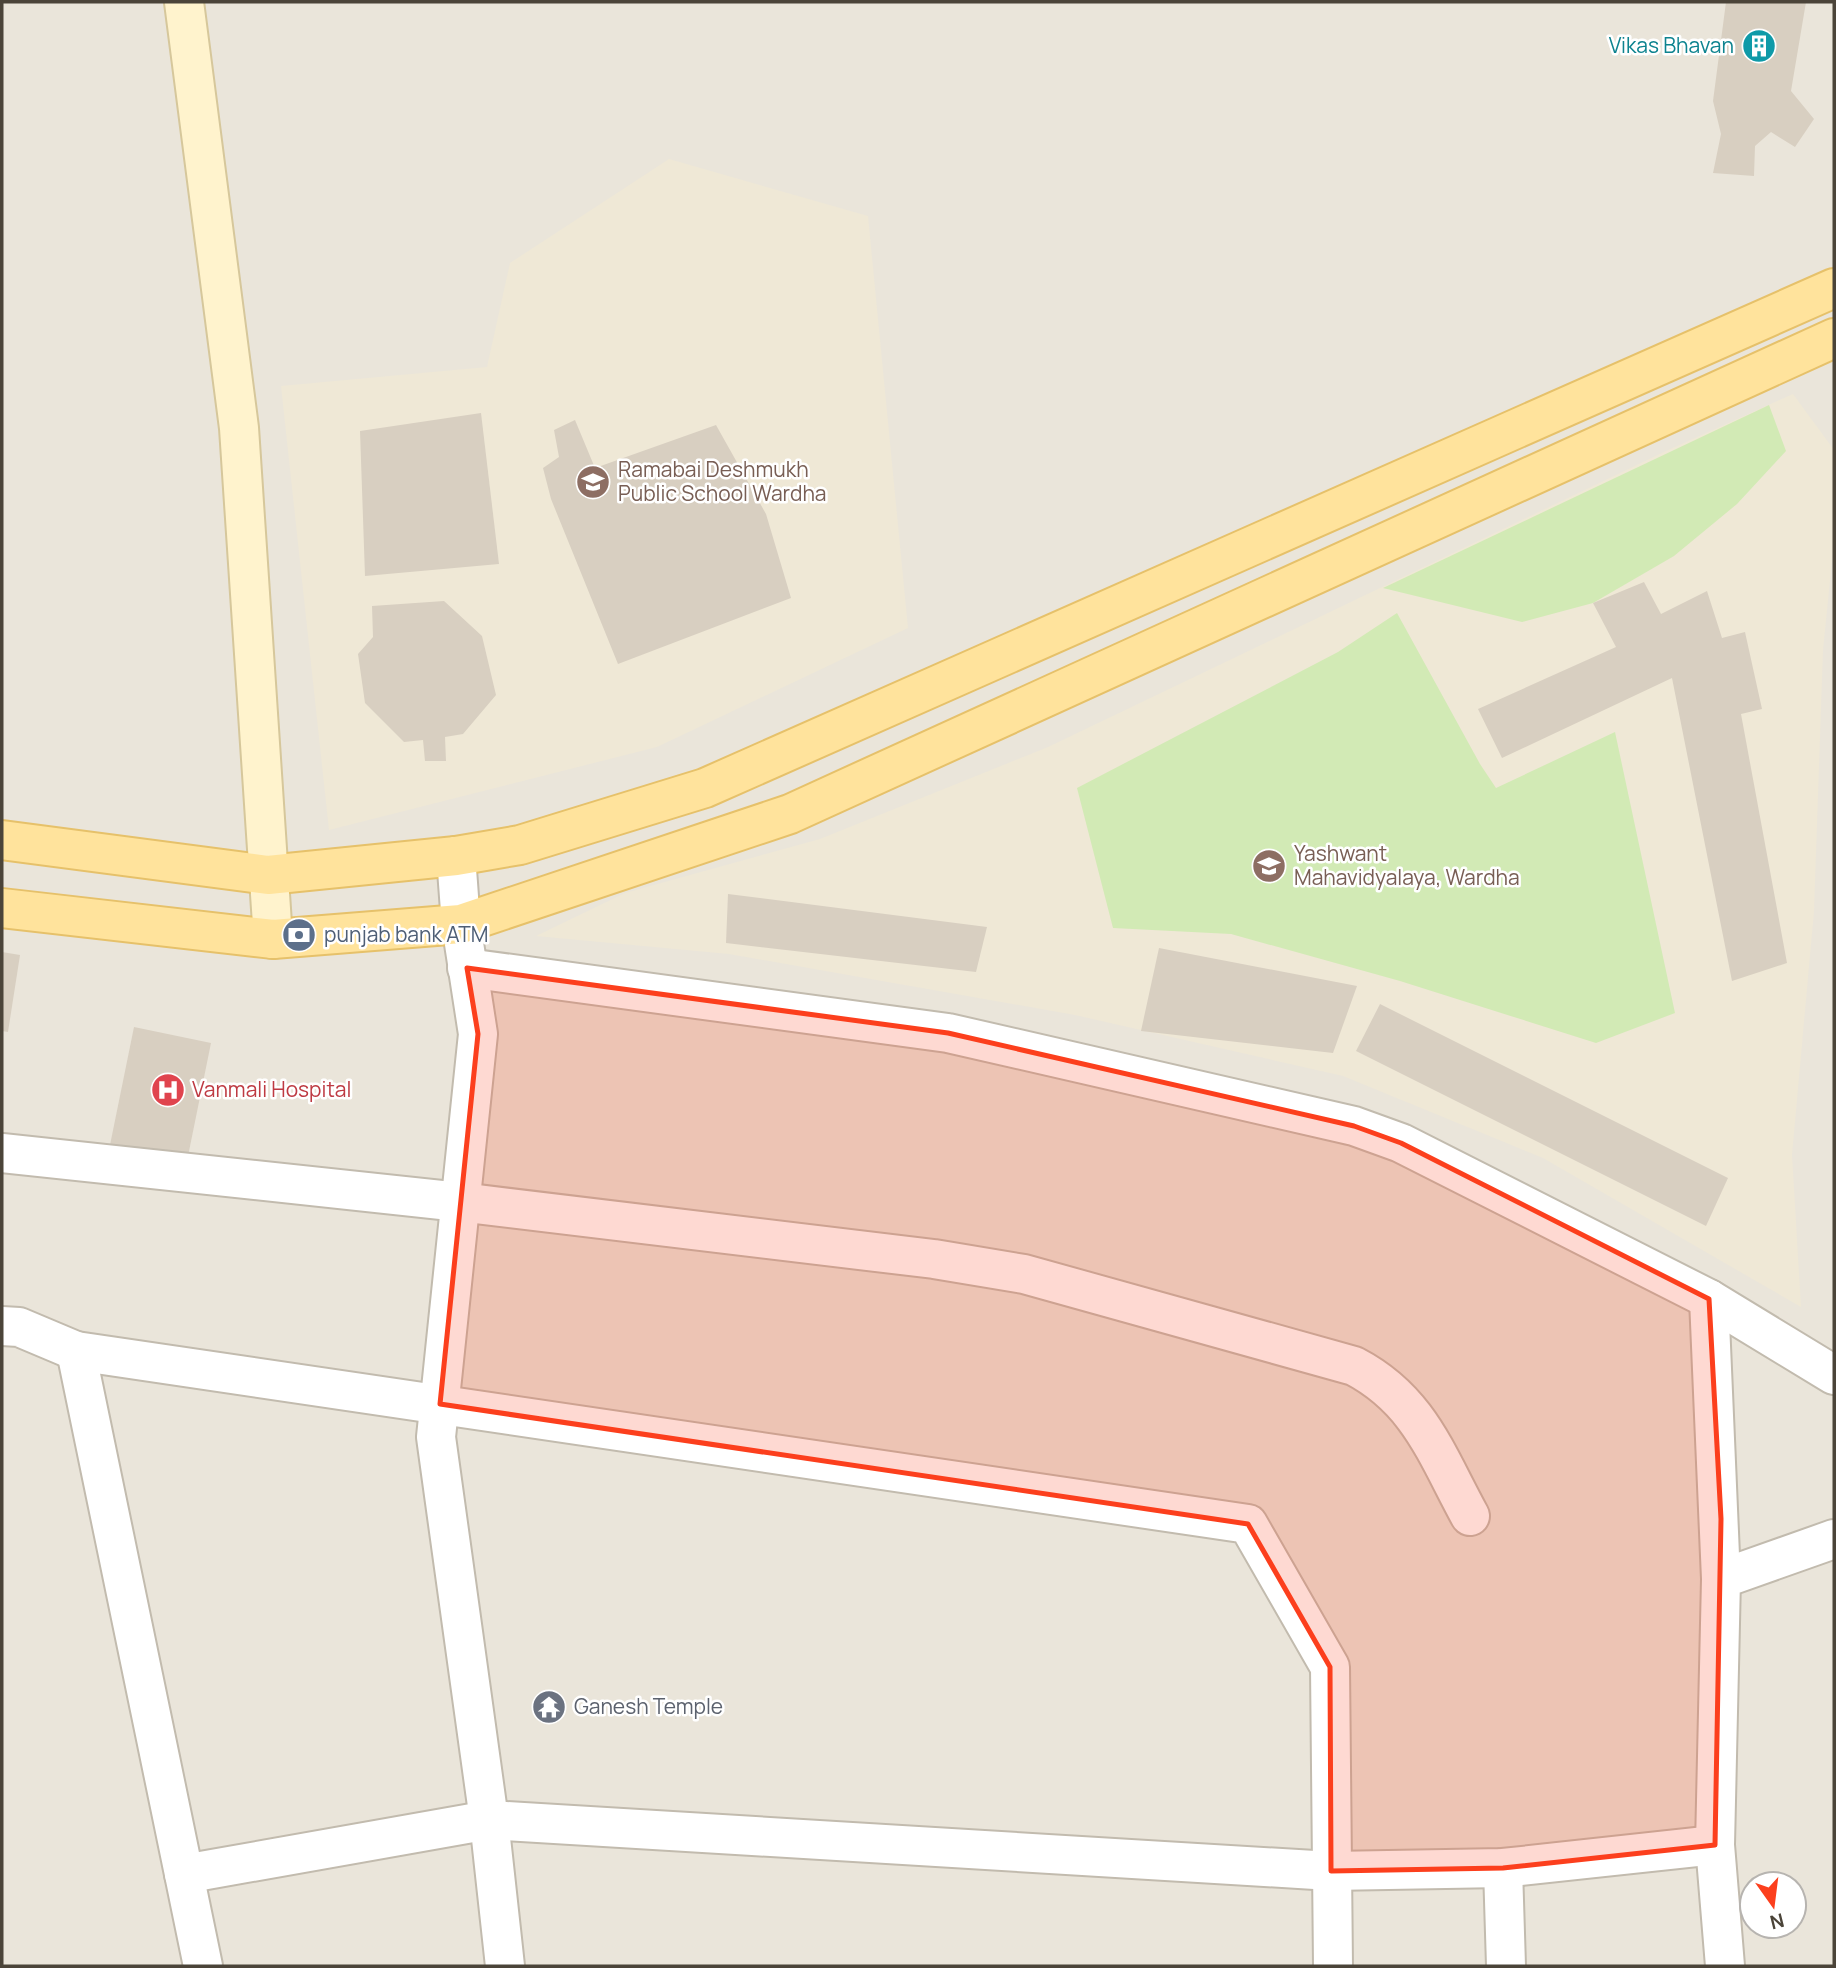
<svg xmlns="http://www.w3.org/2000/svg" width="1836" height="1968" viewBox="0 0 1836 1968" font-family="Manrope,sans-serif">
<rect width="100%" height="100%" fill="#f6f3ec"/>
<!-- residential -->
<path fill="#eae5da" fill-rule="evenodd" d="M2,2h1832v1964h-1832zM1752,1884h42v42h-42z"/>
<!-- education -->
<g fill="#efe8d6">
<path d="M669,159l199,57 40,412 -251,119 -328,83 -48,-444 206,-19 23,-104z"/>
<path d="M1793,394l41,56v91l-11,109 -9,261 -22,244 9,152 -258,-149 -200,-82 -268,-61 -346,-61 -193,-18 89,-43 195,-54 228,-92 618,-296z"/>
</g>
<!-- green -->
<g fill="#d2eab5">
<path d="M1769,405l17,46 -49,53 -63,52 -81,47 -71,19 -139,-34z"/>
<path d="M1397,613l83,151 16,24 119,-56 60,281 -79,30 -196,-62 -169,-47 -118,-6 -36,-140 261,-136z"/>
</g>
<!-- building -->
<g fill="#d8cfc1">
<path d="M1726,2h80l-15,89 23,28 -19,28 -24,-15 -16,14 -1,30 -41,-3 8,-39 -8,-33z"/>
<path d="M481,413l18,151 -134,12 -5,-145z"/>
<path d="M575,420l20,48 121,-43 50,89 25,84 -173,66 -67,-165 -8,-31 16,-11 -5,-27z"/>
<path d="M1644,582l17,32 46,-23 15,47 23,-6 17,77 -21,5 46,249 -55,18 -60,-303 -170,80 -24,-49 138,-62 -23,-44z"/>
<path d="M444,601l38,35 14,59 -33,39 -18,3 1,24h-21l-2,-21 -19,2 -39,-39 -7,-49 15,-17 -1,-31z"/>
<path d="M728,894l259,33 -11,45 -250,-29z"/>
<path d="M1159,948l198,38 -24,67 -192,-22z"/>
<path d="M2,952l18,3 -12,77 -6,-1z"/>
<path d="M1380,1004l348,174 -22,48 -350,-175z"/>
<path d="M134,1027l77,16 -24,118 -77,-16z"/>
</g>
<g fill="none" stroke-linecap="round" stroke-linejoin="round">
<!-- street casing -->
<g stroke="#c2bbae" stroke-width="42">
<g id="street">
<path d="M456,856l5,68 17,110 -42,403 53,383 16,146"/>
<path d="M467,968l481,65 406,93 47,17 308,156 125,76"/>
<path d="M2,1153l458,49 474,57 90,15 330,92c65,34 82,88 116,150"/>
<path d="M1709,1299l12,280"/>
<path d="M2,1326l17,1 57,24"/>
<path d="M1503,1868l3,98"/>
<path d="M184,1874l305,-54 842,51 172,-3 212,-23"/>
<path d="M203,1966l-127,-615 1172,173 82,143 3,299"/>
<path d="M1725,1966l-10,-121 6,-266 113,-40"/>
</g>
</g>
<!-- secondary casing -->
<g stroke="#d6c79b" stroke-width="42">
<path id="secondary" d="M184,2l55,426 34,511"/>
</g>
<!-- primary casing -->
<g stroke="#e6c16a" stroke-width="42">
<g id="primary">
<path d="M2,840l266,35 188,-19 64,-11 185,-57 1129,-500"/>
<path d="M2,908l271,31 188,-15 329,-110 1044,-476"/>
</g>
</g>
<!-- street -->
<use href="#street" stroke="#fff" stroke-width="38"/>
<!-- secondary -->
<use href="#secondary" stroke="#fff3cd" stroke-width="38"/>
<!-- primary -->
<use href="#primary" stroke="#ffe39c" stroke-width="38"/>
</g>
<!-- marked area -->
<path fill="#fc3f1d" fill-opacity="0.2" stroke="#fc3f1d" stroke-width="5" stroke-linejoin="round" d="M467,968l481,65 406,93 47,17 308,156 12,220 -6,326 -212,23 -172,3 -1,-204 -82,-143 -808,-120 38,-370z"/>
<!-- icons -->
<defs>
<g id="building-disc" transform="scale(1.75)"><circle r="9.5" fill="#0f9aa8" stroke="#fff"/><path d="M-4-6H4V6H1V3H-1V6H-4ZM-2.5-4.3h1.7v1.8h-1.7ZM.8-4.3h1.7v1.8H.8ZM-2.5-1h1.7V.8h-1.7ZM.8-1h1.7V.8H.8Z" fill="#fff"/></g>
<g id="school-disc" transform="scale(1.75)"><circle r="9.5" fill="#8d6e63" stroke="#fff"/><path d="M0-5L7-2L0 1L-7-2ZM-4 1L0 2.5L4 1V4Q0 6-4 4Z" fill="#fff"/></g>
<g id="university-disc" transform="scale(1.75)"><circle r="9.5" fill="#8d6e63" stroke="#fff"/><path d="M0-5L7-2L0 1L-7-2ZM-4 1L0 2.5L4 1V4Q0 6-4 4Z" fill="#fff"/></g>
<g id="bank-disc" transform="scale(1.75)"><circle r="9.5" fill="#5c6f8a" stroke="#fff"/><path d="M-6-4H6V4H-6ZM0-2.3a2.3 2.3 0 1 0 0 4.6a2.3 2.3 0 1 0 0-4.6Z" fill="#fff"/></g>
<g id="hospital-disc" transform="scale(1.75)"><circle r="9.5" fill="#e0444e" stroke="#fff"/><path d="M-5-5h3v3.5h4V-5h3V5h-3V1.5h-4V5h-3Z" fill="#fff"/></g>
<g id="temple-disc" transform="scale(1.75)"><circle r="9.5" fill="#6b7280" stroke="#fff"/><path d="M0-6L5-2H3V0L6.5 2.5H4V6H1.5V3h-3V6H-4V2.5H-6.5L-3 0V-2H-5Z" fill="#fff"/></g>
</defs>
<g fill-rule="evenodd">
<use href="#building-disc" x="1759" y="46"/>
<use href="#school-disc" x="593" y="482"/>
<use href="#university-disc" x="1269" y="866"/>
<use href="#bank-disc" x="299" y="935"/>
<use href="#hospital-disc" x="168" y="1090"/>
<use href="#temple-disc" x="549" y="1707"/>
</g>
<g text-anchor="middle" stroke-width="5" stroke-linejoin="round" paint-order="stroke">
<!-- culture labels -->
<g font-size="21" fill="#0d838f" stroke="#fff" text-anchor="end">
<text x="1734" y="53">Vikas Bhavan</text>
</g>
<!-- education labels -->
<g font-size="21" fill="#785e54" stroke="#fff" text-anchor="start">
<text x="618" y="477">Ramabai Deshmukh<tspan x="618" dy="24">Public School Wardha</tspan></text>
<text x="1294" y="861">Yashwant<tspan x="1294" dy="24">Mahavidyalaya, Wardha</tspan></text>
</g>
<!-- service labels -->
<g font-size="21" fill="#4e5e75" stroke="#fff" text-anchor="start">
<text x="324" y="942">punjab bank ATM</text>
</g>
<!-- health labels -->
<g font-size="21" fill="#be3a42" stroke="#fff" text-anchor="start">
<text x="192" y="1097">Vanmali Hospital</text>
</g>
<!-- worship labels -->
<g font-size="21" fill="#5b616d" stroke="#fff" text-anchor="start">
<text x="574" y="1714">Ganesh Temple</text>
</g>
</g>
<!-- border -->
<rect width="1836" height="1968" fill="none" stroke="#4b4439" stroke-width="7"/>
<!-- north arrow -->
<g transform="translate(1773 1905) rotate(166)"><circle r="33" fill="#ffffff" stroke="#b7b4b0" stroke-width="2"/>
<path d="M0-5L12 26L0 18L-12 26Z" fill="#fc3f1d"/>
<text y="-10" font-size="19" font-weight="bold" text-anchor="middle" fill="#4b4439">N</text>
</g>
</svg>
